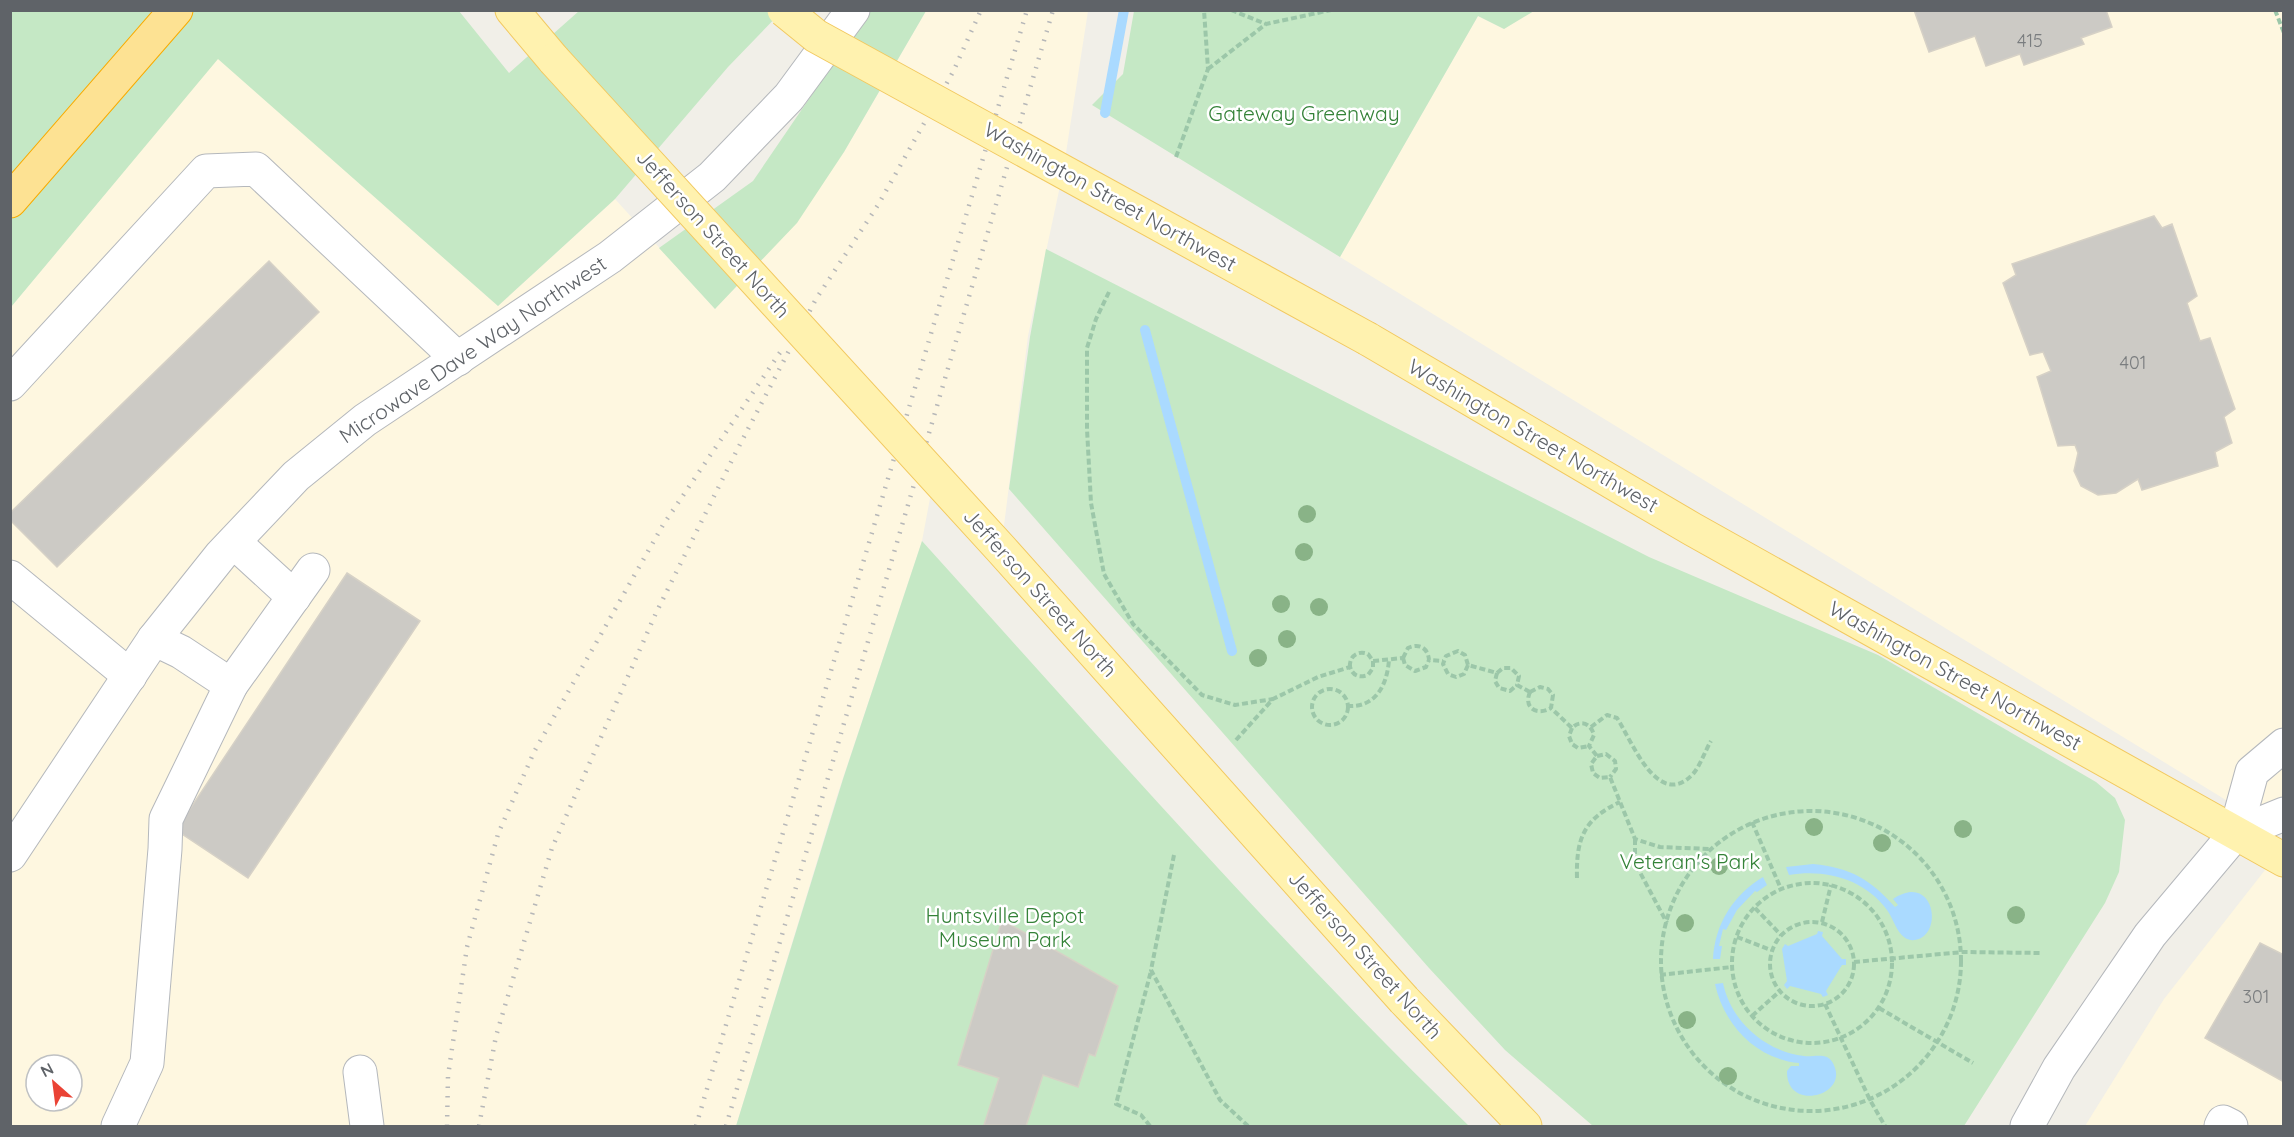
<svg xmlns="http://www.w3.org/2000/svg" width="2294" height="1137" viewBox="0 0 2294 1137" font-family="Quicksand,sans-serif">
<rect width="100%" height="100%" fill="#f1efe8"/>
<!-- commercial -->
<g fill="#fef7e0" fill-rule="evenodd">
<path d="M1534,10l749,1v824l-943,-578 138,-241 26,13z"/>
<path d="M926,11h162l-25,161 -35,164 -27,213 -67,-72 -12,64 -85,255 -101,330h-725v-819l207,-249 280,248 117,-107 100,110 129,-157zM36,1065h36v36h-36z"/>
<path d="M2283,847v279h-198l79,-127z"/>
</g>
<!-- green -->
<g fill="#c5e8c5">
<path d="M10,11h449l50,62 70,-62h203l-54,56 -113,132 -117,107 -280,-247 -207,248z"/>
<path d="M869,11h57l-82,141 -47,71 -82,86 -56,-61 94,-67z"/>
<path d="M1134,11v-1l400,1 -30,18 -26,-13 -138,241 -248,-152 31,-31z"/>
<path d="M1046,249l603,308 229,98 218,127 19,16 10,22 -6,52 -14,31 -141,223h-371l-88,-76 -76,-82 -420,-479 21,-152z"/>
<path d="M922,541c179,198 355,400 547,585h-733l107,-347z"/>
</g>
<!-- water -->
<g fill="#aadaff">
<path d="M1813,864c38,4 57,15 82,43l3,-2 -5,-6c38,-26 50,27 28,39 -6,3 -12,3 -17,-1 -8,-6 -11,-19 -17,-27 -23,-31 -61,-41 -98,-35l-3,-8z"/>
<path d="M1763,877l4,8 -10,7 -2,-1 -18,19 -11,20 -3,-1 -4,17h3l-2,13h-7c2,-35 20,-64 50,-82z"/>
<path d="M1818,931l5,1 -1,4 20,23h4v6h-4l-16,26 2,4 -5,2 -2,-3 -31,-8 -3,3 -3,-4 3,-4 -5,-32 3,-5 3,2 29,-12z"/>
<path d="M1723,983c8,38 41,68 81,73 7,1 16,-2 23,1 4,2 7,7 8,11 10,29 -49,43 -48,3l4,-5h8v-3c-43,-4 -75,-38 -84,-79z"/>
</g>
<g fill="none" stroke-linecap="round" stroke-linejoin="round">
<!-- stream -->
<g stroke="#aadaff" stroke-width="10">
<path d="M1105,113l19,-103"/>
<path d="M1145,330l87,321"/>
</g>
</g>
<!-- building -->
<g fill="#cccac5" stroke="#d6d1c6" stroke-width="1.5">
<path d="M1914,10h192l6,17 -31,11 3,6 -60,21 -4,-11 -34,12 -11,-30 -46,16z"/>
<path d="M2154,216l8,12 10,-4 25,72 -10,7 13,38 10,-3 25,71 -11,8 8,26 -17,9 3,14 -76,24 -4,-11 -22,14 -18,2 -17,-9 -7,-15 4,-18 -3,-8 -17,1 -21,-69 14,-6 -8,-19 -13,3 -27,-72 13,-8 -4,-11z"/>
<path d="M269,261l50,51 -262,255 -47,-47v-7z"/>
<path d="M347,573l73,48 -172,257 -72,-48z"/>
<path d="M1002,920l116,66 -23,70 -6,-2 -11,33 -35,-12 -17,51 -42,-1 15,-47 -41,-13z"/>
<path d="M2260,943l24,12v127l-79,-44z"/>
</g>
<g fill="none" stroke-linecap="round" stroke-linejoin="round">
<!-- minor casing -->
<g stroke="#b5b8bc" stroke-width="35">
<g id="minor">
<path d="M10,384l196,-213 50,-2 202,190"/>
<path d="M234,542l60,55"/>
<path d="M10,577l120,99"/>
<path d="M154,639l27,13 50,33 82,-115"/>
<path d="M2235,834l49,-20"/>
<path d="M10,855l144,-216 67,-84 75,-79 69,-56 245,-163 102,-80 77,-80 64,-87"/>
<path d="M360,1072l7,54"/>
<path d="M118,1126l29,-63 18,-214 1,-30 65,-134"/>
<path d="M2027,1126l32,-58 91,-133 85,-101 17,-62 32,-27"/>
<path d="M2221,1126l2,-4 8,4"/>
</g>
</g>
<!-- major casing -->
<g stroke="#f2c960" stroke-width="35">
<g id="major">
<path d="M512,10l42,50"/>
<path d="M1368,339l324,190 592,331"/>
<path d="M1404,1000l121,126"/>
</g>
</g>
<!-- highway casing -->
<g stroke="#f9ab00" stroke-width="35">
<path id="highway" d="M10,201l166,-191"/>
</g>
<!-- path -->
<g stroke="#9cc7a9" stroke-width="4" stroke-dasharray="6 3" stroke-linecap="butt">
<path d="M1231,10l35,14"/>
<path d="M2275,10l9,23"/>
<path d="M1208,69l58,-45 65,-14"/>
<path d="M1176,157l32,-88 -4,-59"/>
<path d="M1109,292l-13,27 -9,29v81l4,74 13,71 29,50 69,71 33,10 38,-6"/>
<path d="M1403,658l5,-10c10,-5 20,-1 21,12l14,1"/>
<path d="M1403,658l2,7 10,6 11,-4 3,-7"/>
<path d="M1468,665l-4,9 -8,3 -8,-3 -5,-10 3,-8 12,-5 7,4 3,10 29,8"/>
<path d="M1350,667c-1,-11 8,-17 18,-13l5,7 30,-3"/>
<path d="M1497,673l6,-5h8l8,8 -2,9 13,7"/>
<path d="M1497,673l-2,8 4,7 11,3 7,-6"/>
<circle cx="1330" cy="707" r="18"/>
<path d="M1530,692l10,-5 8,2 5,6 -2,13 21,20c9,-9 19,-4 22,7l-5,11 8,10 -6,8 2,9 7,5 10,-1 25,62 25,8 49,2"/>
<path d="M1530,692c-7,16 7,24 21,16"/>
<path d="M1347,706c29,2 40,-21 42,-46"/>
<path d="M1591,727l16,-12 10,3c15,23 41,93 76,56 7,-8 12,-23 18,-33"/>
<path d="M1572,728l-3,8 3,8 6,4 11,-2"/>
<path d="M1236,740l37,-41 45,-22 32,-10c3,9 9,11 18,8l5,-7v-7"/>
<path d="M1597,756l9,-2 9,7 1,8 -6,8"/>
<circle cx="1811" cy="961" r="150"/>
<path d="M1752,822l29,67"/>
<path d="M1635,839v24l32,60"/>
<path d="M1174,855l-23,115 69,130 28,26"/>
<path d="M1577,878c-1,-40 7,-59 43,-76"/>
<circle cx="1812" cy="963" r="80"/>
<path d="M1755,908l26,27"/>
<circle cx="1812" cy="964" r="42"/>
<path d="M1822,922l9,-37"/>
<path d="M1737,937l34,13"/>
<path d="M1854,962l109,-10 78,1"/>
<path d="M1660,975l72,-8"/>
<path d="M1825,1004l45,96 15,26"/>
<path d="M1879,1008l94,55"/>
<path d="M1752,1016l28,-25"/>
<path d="M1150,1126l-9,-11 -25,-11 35,-133"/>
</g>
<!-- minor -->
<use href="#minor" stroke="#fff" stroke-width="33"/>
<!-- major -->
<use href="#major" stroke="#fff2af" stroke-width="33"/>
<!-- highway -->
<use href="#highway" stroke="#fde293" stroke-width="33"/>
<!-- rail -->
<g stroke="#b6b7b8" stroke-width="4.5" stroke-dasharray="1.5 8" stroke-linecap="butt">
<path d="M447,1126l1,-50 19,-129 31,-113 36,-82 129,-227 118,-174"/>
<path d="M479,1126l17,-90 56,-188 104,-235 79,-159 81,-155 62,-94 75,-133 28,-62"/>
<path d="M696,1126l331,-1116"/>
<path d="M726,1126l327,-1116"/>
</g>
<!-- major-bridge casing -->
<g stroke="#f2c960" stroke-width="35" stroke-linecap="butt">
<g id="major-bridge">
<path d="M784,10l32,26 552,303"/>
<path d="M554,60l447,489 403,451"/>
</g>
</g>
<!-- major-bridge -->
<use href="#major-bridge" stroke="#fff2af" stroke-width="33"/>
</g>
<!-- trees -->
<g fill="#89b387">
<circle cx="1307" cy="514" r="9"/>
<circle cx="1304" cy="552" r="9"/>
<circle cx="1281" cy="604" r="9"/>
<circle cx="1319" cy="607" r="9"/>
<circle cx="1287" cy="639" r="9"/>
<circle cx="1258" cy="658" r="9"/>
<circle cx="1814" cy="827" r="9"/>
<circle cx="1963" cy="829" r="9"/>
<circle cx="1882" cy="843" r="9"/>
<circle cx="1719" cy="866" r="9"/>
<circle cx="2016" cy="915" r="9"/>
<circle cx="1685" cy="923" r="9"/>
<circle cx="1687" cy="1020" r="9"/>
<circle cx="1728" cy="1076" r="9"/>
</g>
<g text-anchor="middle" stroke-width="5" stroke-linejoin="round" paint-order="stroke">
<!-- number labels -->
<g font-size="18" fill="#7a7d7f">
<text x="2030" y="47">415</text>
<text x="2133" y="369">401</text>
<text x="2256" y="1003">301</text>
</g>
<!-- park labels -->
<g font-size="21" fill="#348238" stroke="#fff">
<text x="1304" y="121">Gateway Greenway</text>
<text x="1690" y="869">Veteran's Park</text>
<text x="1005" y="923">Huntsville Depot<tspan x="1005" dy="24">Museum Park</tspan></text>
</g>
<!-- street labels -->
<g font-size="21" fill="#5f6368" stroke="#fff">
<text transform="translate(1110 197) rotate(29)" y="7">Washington Street Northwest</text>
<text transform="translate(713 234) rotate(48)" y="7">Jefferson Street North</text>
<text transform="translate(473 350) rotate(-34)" y="7">Microwave Dave Way Northwest</text>
<text transform="translate(1533 436) rotate(30)" y="7">Washington Street Northwest</text>
<text transform="translate(1040 593) rotate(48)" y="7">Jefferson Street North</text>
<text transform="translate(1955 676) rotate(29)" y="7">Washington Street Northwest</text>
<text transform="translate(1365 955) rotate(48)" y="7">Jefferson Street North</text>
</g>
</g>
<!-- border -->
<rect width="2294" height="1137" fill="none" stroke="#5f6368" stroke-width="24"/>
<!-- north arrow -->
<g transform="translate(54 1083) rotate(332)"><circle r="28" fill="#ffffff" stroke="#bfc1c3" stroke-width="1.5"/>
<path d="M0-4.5L10 22L0 15L-10 22Z" fill="#ea4335"/>
<text y="-9" font-size="16" font-weight="bold" text-anchor="middle" fill="#5f6368">N</text>
</g>
</svg>
